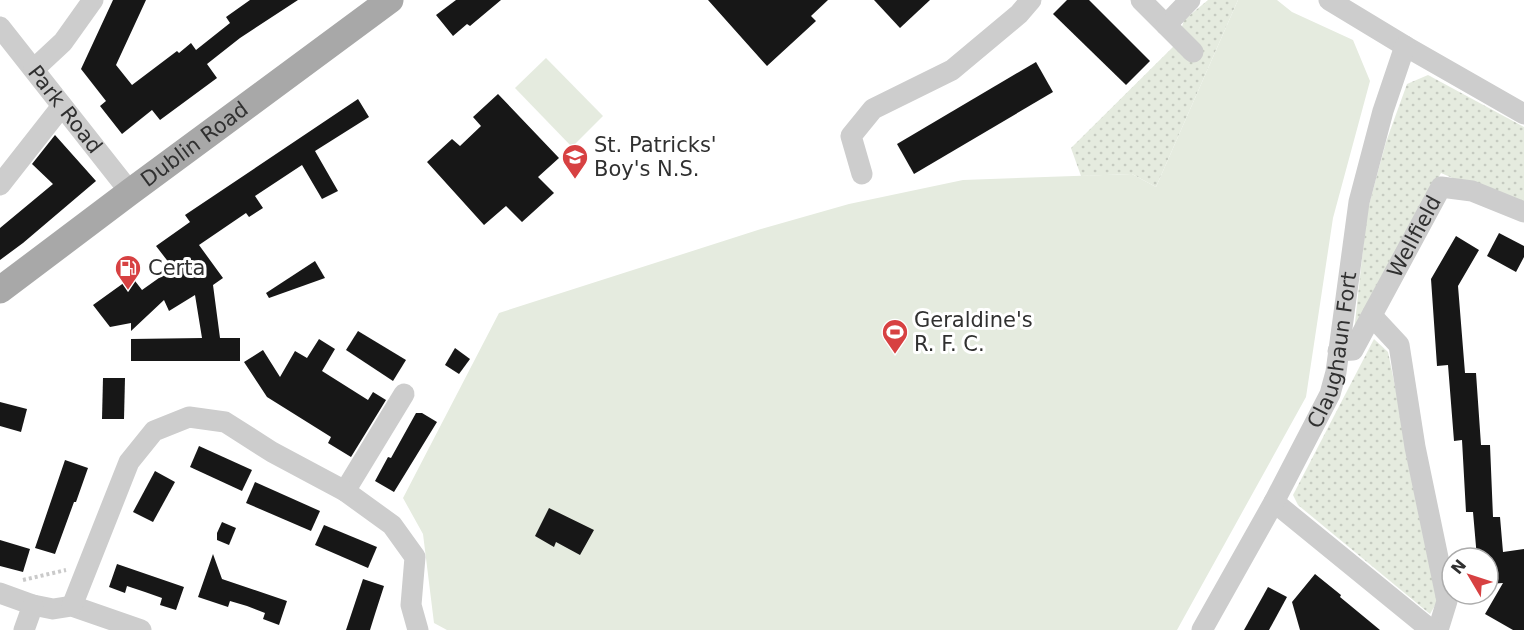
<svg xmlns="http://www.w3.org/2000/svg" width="1524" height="630" viewBox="0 0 1524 630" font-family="'DejaVu Sans',sans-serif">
<defs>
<pattern id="green-dots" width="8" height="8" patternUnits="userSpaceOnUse" patternTransform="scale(1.5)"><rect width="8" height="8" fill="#e5ebdf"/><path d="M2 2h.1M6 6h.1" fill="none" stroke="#c5cac0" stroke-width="1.8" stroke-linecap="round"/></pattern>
</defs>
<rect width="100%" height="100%" fill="#fff"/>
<!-- green -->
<g fill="url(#green-dots)">
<path d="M1208,0h30l-82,187 -24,-13 -51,2 -10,-28 106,-105 7,-23z"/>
<path d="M1428,75l96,52v82l-83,-36 -87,159 13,-120 19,-70 21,-58z"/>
<path d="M1374,339l14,13 51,247 -9,15 -132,-109 -5,-10z"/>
</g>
<!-- pitch -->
<g fill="#e5ebdf">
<path d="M1238,0h39l15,12 61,28 17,41 -37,137 -27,179 -129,233h-730l-13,-7 -11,-89 -20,-36 96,-185 262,-84 88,-25 114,-24 169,-6 24,13z"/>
<path d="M546,58l57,58 -31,31 -57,-59z"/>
</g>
<!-- building -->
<g fill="#171717">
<path d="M113,0h33l-30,65 16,20 45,-34 2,2 12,-10 5,7 34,-27 -4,-6 24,-17h48l-58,38 -33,26 10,14 -57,42 -8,-10 -30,24 -22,-28 6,-5 -25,-32z"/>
<path d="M456,0h45l-31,26 -3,-2 -14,12 -17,-21z"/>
<path d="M708,0h120l-17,16 5,5 -49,45z"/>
<path d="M874,0h56l-30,28z"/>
<path d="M1067,0h22l61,61 -24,24 -73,-71z"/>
<path d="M1036,62l17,30 -139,82 -17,-30z"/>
<path d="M498,94l61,64 -21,19 16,16 -32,29 -16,-16 -22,19 -57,-63 25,-23 8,7 21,-20 -8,-9z"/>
<path d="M358,99l11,18 -54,34 23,40 -16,8 -20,-34 -47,31 8,12 -14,9 -3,-4 -47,32 24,33 -10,7 7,53h20v23h-109v-22l71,-1 -7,-43 -26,16 -5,-11 -33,31v-8l-21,4 -17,-22 39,-28 10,13 31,-22 -17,-22 34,-24 -5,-7z"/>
<path d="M55,135l41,46 -73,62 -23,17v-32l53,-44 -21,-20z"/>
<path d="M1499,233l25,13v11l-8,15 -29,-16z"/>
<path d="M1456,236l23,14 -21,36 7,87h11l5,72h9l3,72h7l3,35 21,-3v81h-11l-28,-16 18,-31 -15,1v-26h-11l-4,-46h-7l-4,-72 -8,1 -6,-76 -11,1 -6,-87z"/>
<path d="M315,261l10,17 -56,20 -3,-5z"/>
<path d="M358,331l48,29 -13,21 -47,-31z"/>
<path d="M319,339l16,10 -13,22 46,29 5,-8 13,8 -35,57 -23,-14 3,-6 -64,-40 -23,-35 19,-12 17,27 15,-26 12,7z"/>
<path d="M455,348l15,11 -11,15 -14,-9z"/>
<path d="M103,378h22l-1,41h-22z"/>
<path d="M0,402l27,7 -6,23 -21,-6z"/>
<path d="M416,413h6l15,9 -43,70 -19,-11 13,-24 3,1z"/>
<path d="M199,446l53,24 -10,21 -52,-24z"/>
<path d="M65,460l23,8 -12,34h-2l-19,52 -20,-6z"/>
<path d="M155,471l20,11 -22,40 -20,-10z"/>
<path d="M255,482l65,29 -9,20 -65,-28z"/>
<path d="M549,508l45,22 -14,25 -24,-13 -2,5 -19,-11z"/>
<path d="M222,522l14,6 -7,17 -12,-5v-7z"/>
<path d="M324,525l53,22 -9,21 -53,-23z"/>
<path d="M0,540l30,9 -7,23 -23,-6z"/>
<path d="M213,554l9,25 65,22 -8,24 -16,-6 2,-6 -18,-7 -17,-5 -2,6 -30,-10z"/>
<path d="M117,564l67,23 -8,23 -16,-5 2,-7 -17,-6 -18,-6 -2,7 -16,-6z"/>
<path d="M1315,574l26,21 -1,2 40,33h-80l-8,-28z"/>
<path d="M363,579l21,7 -9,28 -5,16h-24z"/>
<path d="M1268,587l19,10 -18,33h-25z"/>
</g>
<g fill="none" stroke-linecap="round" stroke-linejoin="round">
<!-- path -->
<path stroke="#cacaca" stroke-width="4" stroke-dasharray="3 3" stroke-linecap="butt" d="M23,580l43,-10"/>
<!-- minor -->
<g stroke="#cdcdcd" stroke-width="21">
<path d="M1141,0l25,25 24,-25"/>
<path d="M1329,0l76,46 119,68"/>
<path d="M1166,25l27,27"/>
<path id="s1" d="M0,27l130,165"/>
<path d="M34,69l29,-27 30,-42"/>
<path d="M862,174l-11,-38 22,-27 79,-39 67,-56 12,-14"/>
<path d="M0,185l62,-79"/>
<path d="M1372,316l27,29 16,102 32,154 -9,29"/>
<path id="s2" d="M1338,351l15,-1 88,-163 31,4 52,21"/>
<path d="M345,491l59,-97"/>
<path d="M1274,502l157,128"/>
<path d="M0,593l33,12 20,4 19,-3 69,24"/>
<path d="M72,606l57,-144 25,-31 35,-14 36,5 47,30 73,39 47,34 23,32 -4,48 7,25"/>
<path d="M24,630l9,-25"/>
<path id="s3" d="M1202,630l72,-128 56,-108 6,-22 23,-170 24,-91 22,-65"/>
</g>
<!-- major -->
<path stroke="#a8a8a8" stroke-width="27" id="s4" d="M0,290l130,-98 260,-192"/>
</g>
<!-- icons -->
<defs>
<g id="school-pin" transform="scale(1.35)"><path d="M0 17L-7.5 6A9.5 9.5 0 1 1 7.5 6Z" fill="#d74142" stroke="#fff"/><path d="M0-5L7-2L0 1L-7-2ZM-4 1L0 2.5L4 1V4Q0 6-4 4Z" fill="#fff"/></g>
<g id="fuel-pin" transform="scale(1.35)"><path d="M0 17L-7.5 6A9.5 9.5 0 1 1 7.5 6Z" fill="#d74142" stroke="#fff"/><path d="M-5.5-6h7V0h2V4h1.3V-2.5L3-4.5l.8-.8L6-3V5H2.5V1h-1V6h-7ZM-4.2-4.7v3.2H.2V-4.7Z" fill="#fff"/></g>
<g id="stadium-pin" transform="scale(1.35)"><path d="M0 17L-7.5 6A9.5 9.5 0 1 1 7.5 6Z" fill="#d74142" stroke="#fff"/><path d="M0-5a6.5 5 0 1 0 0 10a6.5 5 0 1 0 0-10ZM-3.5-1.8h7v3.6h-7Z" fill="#fff"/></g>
</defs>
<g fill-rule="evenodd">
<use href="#school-pin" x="575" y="157"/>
<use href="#fuel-pin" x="128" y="268"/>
<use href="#stadium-pin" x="895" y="332"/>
</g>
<g text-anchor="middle" stroke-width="6" stroke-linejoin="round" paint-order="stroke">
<!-- street labels -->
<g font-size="21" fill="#303030" stroke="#fff">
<text dy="7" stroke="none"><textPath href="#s1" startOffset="105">Park Road</textPath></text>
<text dy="7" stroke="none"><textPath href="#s4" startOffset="243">Dublin Road</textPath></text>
<text dy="7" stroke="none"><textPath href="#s2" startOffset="144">Wellfield</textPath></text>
<text dy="7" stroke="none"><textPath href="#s3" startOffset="312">Claughaun Fort</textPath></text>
</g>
<!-- poi labels -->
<g font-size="21" fill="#303030" stroke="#fff" text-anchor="start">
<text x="594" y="152">St. Patricks'<tspan x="594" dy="24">Boy's N.S.</tspan></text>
<text x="148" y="275">Certa</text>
<text x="914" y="327">Geraldine's<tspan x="914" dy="24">R. F. C.</tspan></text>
</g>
</g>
<!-- north arrow -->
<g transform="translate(1470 576) rotate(309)"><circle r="28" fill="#ffffff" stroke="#acacac" stroke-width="1.5"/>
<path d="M0-4.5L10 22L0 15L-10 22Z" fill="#d74142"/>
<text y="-9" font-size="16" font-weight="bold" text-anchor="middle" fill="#303030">N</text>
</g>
</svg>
